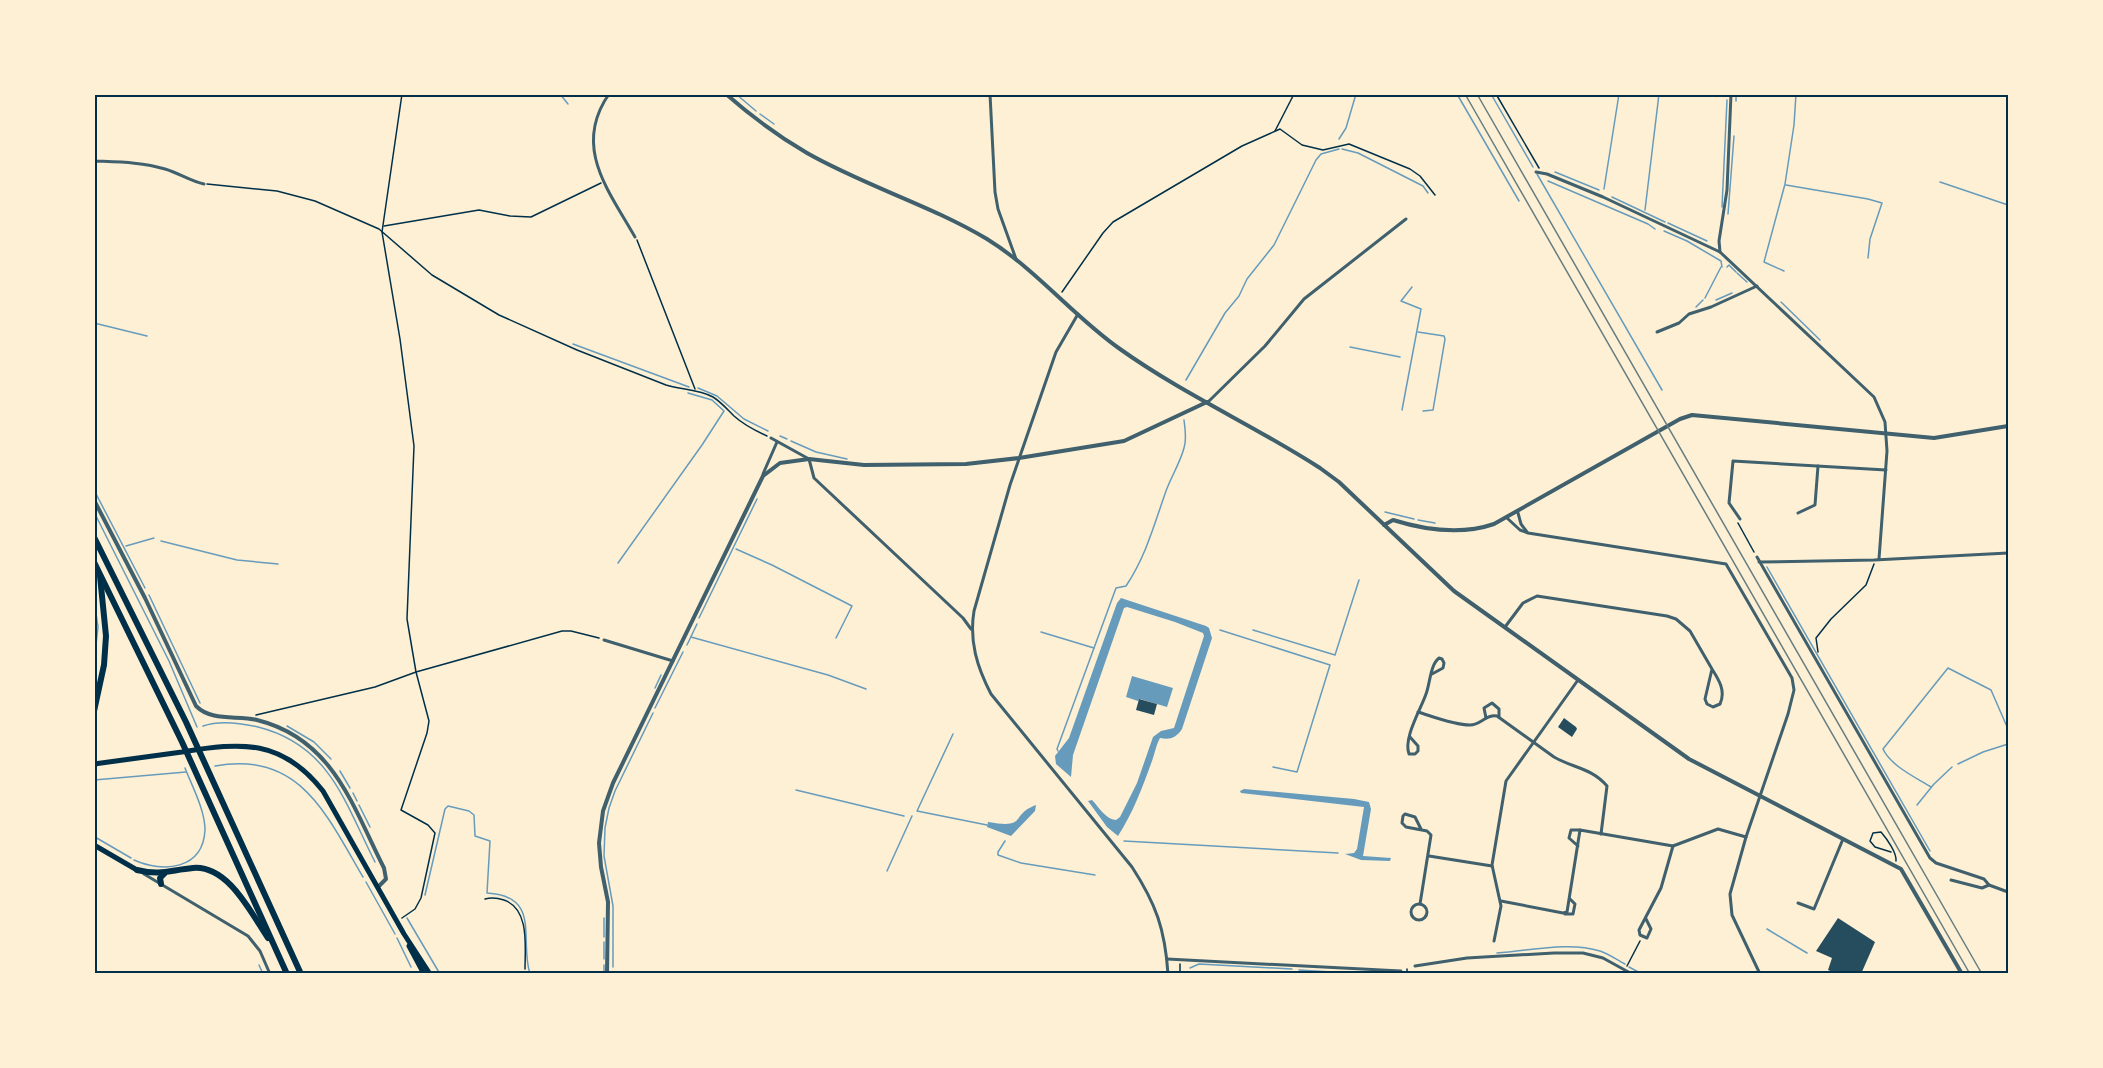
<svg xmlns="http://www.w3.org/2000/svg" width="2103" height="1068" viewBox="0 0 2103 1068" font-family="Signika,sans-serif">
<rect width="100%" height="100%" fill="#fdf0d5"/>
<!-- water -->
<g fill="#669bbc">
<path d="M1121,598l85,28 3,2 3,10 -30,91c-6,9 -12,11 -22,9 -4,7 -5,15 -8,23 -9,25 -19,52 -34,75l-11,-9 -19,-26 4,-1c7,7 13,19 24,20l4,-3 17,-34 16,-46 8,-6 13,-3 30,-92 -1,-3 -28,-11 -48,-15 -3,1 -51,147 -2,22 -15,-13 -1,-8 14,-18 48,-135z"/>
<path d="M1132,676l41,12 -6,19 -27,-8 -2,2 -12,-4z"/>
<path d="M1244,789l110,10 15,3 2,7 -8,47 28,2 -1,3 -29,-1 -16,-6 9,-1 3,-4 7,-42 -123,-14 -1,-2z"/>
<path d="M1036,805l-1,6 -24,25 -24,-9 1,-5c41,7 21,-7 48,-17z"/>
</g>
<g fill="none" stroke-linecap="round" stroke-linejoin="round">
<!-- stream -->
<g stroke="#669bbc" stroke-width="1.5">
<path d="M560,94l8,10"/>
<path d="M736,94l20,17"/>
<path d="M1457,94l62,107"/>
<path d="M1491,94l42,73"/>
<path d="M1568,96l1,-2"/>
<path d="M1736,101v-7"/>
<path d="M760,114l14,10"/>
<path d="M1339,139l7,-11 10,-34"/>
<path d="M1342,149l16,4 65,33 5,7"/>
<path d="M1555,172l44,18"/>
<path d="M1537,174l125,216"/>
<path d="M1548,181l100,43 7,5"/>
<path d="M1940,182l68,23"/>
<path d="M1786,185l82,14 14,4 -12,36 -2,19"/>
<path d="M1604,189l15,-95"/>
<path d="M1612,197l53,25"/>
<path d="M1722,207l5,-107"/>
<path d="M1645,210l14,-116"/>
<path d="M1728,214l6,-78"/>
<path d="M1668,223l39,18"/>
<path d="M1664,231l23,10 34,20 1,6"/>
<path d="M1727,267l2,-2 7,7"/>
<path d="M1784,271l-20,-9 21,-78 9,-59 2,-31"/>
<path d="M1737,273l10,9"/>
<path d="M1705,298l16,-31"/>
<path d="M1716,300l16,-7"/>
<path d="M1781,302l39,38"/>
<path d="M1696,307l7,-7"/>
<path d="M94,323l53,13"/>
<path d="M1418,332l26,4 1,3 -12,71 -10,1"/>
<path d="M573,344l116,43"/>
<path d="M1350,347l50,10"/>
<path d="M1186,380l39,-67 14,-17 8,-17 27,-34 42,-85 5,-6 18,-5"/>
<path d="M698,388l19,8 27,23 24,12"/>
<path d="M1402,410l19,-101 -20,-8 11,-14"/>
<path d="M780,436l7,3"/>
<path d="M791,441l25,11 31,7"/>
<path d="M94,490l51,98"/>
<path d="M94,512l75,149 28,66"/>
<path d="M1385,512l29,7"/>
<path d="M1418,520l17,3"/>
<path d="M161,541l76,19 41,4"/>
<path d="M126,546l28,-8"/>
<path d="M736,549l36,16 80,41 -16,32"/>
<path d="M618,563l84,-118 22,-34 -12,-11 -24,-7"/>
<path d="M1767,567l163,284"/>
<path d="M149,595l51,108"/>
<path d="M94,600l4,27 -4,36"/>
<path d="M699,618l58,-119"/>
<path d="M1220,630l110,35 -33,107 -24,-5"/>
<path d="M1253,630l82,25 24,-75"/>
<path d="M1041,632l53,16"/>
<path d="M691,637l137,38 38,14"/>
<path d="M687,645l10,-21"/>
<path d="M655,688l6,-13"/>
<path d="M655,708l28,-56"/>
<path d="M203,726c17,-6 38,-3 55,1 72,18 87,76 117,135"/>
<path d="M287,726l27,16 17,17"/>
<path d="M953,734l-36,77 70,14"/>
<path d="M1058,751l-1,-2 59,-161 10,-2c20,-30 28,-61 40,-95 5,-14 14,-28 18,-43 3,-9 1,-19 0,-28"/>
<path d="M1958,764l25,-12 25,-8"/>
<path d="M215,766c85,-16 112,50 148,111"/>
<path d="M340,771l10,17"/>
<path d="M94,780l92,-8"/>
<path d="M1931,787c-16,-10 -40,-21 -48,-38l65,-81 43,22 17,39"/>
<path d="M796,790l108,26"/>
<path d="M353,793l4,8"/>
<path d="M359,805l11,22"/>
<path d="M1917,805l17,-21 18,-17"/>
<path d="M95,837l36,21"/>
<path d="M1005,841l-7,11v3l23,8 74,12"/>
<path d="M1124,841l214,12"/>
<path d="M134,860c29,13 69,10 71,-30 0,-20 -13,-44 -20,-62"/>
<path d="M887,871l25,-55"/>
<path d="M366,882l29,52"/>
<path d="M425,895l20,-86 3,-3 21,5 5,4 1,21 15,5 -3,52c55,3 32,47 43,81"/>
<path d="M407,918l33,56"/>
<path d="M1767,929l40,24"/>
<path d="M604,937v-19"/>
<path d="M397,938l14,29"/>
<path d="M1497,953c33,-2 71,-12 103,-2 9,3 17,9 25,13"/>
<path d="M604,959v-17"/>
<path d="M259,965l4,9"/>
<path d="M604,965v9"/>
<path d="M613,967v-61l-9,-50 1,-28 4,-20 6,-17 38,-78"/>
<path d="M1629,967l13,7"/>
<path d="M1190,968l9,-4 93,5"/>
<path d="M1299,970l65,4"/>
<path d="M1188,974v-1"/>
</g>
</g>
<!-- building -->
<g fill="#264d5e">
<path d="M1139,699l18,5 -3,11 -18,-5z"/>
<path d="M1564,718l12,9 1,2 -5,8 -14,-10z"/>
<path d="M1838,918l37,24 -14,32h-24l-9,-4 4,-12 -16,-7z"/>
</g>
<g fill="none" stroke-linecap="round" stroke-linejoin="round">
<!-- path -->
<g stroke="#003049" stroke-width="1.5">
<path d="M402,94l-20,138 18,107 14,107 -7,173 9,53 13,49 -2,12 -26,77 27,15 7,8 -14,65 -6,11 -13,9"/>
<path d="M1496,94l43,74"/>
<path d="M1275,131l19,-37"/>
<path d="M207,184l70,7 38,10 64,28 53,46 67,40 78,35 89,35c16,5 32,4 47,12 8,5 14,12 21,19 10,9 22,15 33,20"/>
<path d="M384,226l95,-16 31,6 21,1 70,-34"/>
<path d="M637,240l58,149"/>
<path d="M1062,292l41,-59 10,-11 129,-76 38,-17 22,16 21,5 26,-6 61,25 10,7 15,19"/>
<path d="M1738,523l16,29"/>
<path d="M1818,652l-2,-14 15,-19 35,-34 8,-21"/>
<path d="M256,715l119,-28 41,-15 146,-41h9l28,7"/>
<path d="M1891,852l-16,-5 -5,-6 3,-8 8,-1c6,7 16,21 15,29"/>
<path d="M485,899c7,-2 13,-1 19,1 26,9 21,47 21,69"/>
<path d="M1180,964v10"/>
<path d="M1627,966l13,-25"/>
<path d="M1407,969v5"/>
</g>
<!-- minor -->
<g stroke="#3f606c" stroke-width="3">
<path d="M609,94c-37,53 0,97 26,143"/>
<path d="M990,94l5,98 3,17 18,50"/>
<path d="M94,161c24,1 48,1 71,8 14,4 25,12 39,15"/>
<path d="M1536,172l11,2 56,23 117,55 154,145 11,25 2,29 -8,108"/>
<path d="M1720,252l-1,-11 8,-51 4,-96"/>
<path d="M1078,314l-22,38 -46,133 -36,126c-5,30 3,56 17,83l141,173c24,37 33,62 36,107"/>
<path d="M1657,332l22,-9 10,-9 22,-7 46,-21"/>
<path d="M1208,402l57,-56 39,-47 102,-80"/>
<path d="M771,438l38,21 5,19 149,140 8,11"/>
<path d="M763,474l14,-32"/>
<path d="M1518,513l3,11 6,8"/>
<path d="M1798,513l17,-8 3,-39"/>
<path d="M1507,518l13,12 8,3 198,31 66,114 2,12 -6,24 -42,123 -16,57 2,21 28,59"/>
<path d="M1740,519l-11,-16 4,-42 153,9"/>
<path d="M1757,557l173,301 6,5 48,16 5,6 19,7"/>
<path d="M1759,562l115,-2 134,-7"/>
<path d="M1505,627l18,-24 14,-7 130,20 9,3 14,12 22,38 -7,30 2,5 6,3 7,-3c6,-13 -1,-24 -8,-35"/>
<path d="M604,640l69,21"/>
<path d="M1418,712c16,5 36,13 52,13 11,0 16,-11 27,-9l57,41c19,11 38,11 53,29l-6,48"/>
<path d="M1486,718l-2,-10 8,-5 7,6v8"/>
<path d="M1410,737l8,9v5l-3,3h-6c-6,-16 12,-45 17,-60 4,-10 4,-29 13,-36l3,1 2,4 -1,5 -11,6"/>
<path d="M1578,846l-9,-8 2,-8h9"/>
<path d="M1429,856l63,10"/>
<path d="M144,874l104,62 12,15 10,23"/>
<path d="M1951,880l31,8 7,-3"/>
<path d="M1501,901l62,12 4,-1 13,-82 93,16 45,-17 28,8"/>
<path d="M1798,903l16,6 29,-70"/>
<path d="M1420,904l11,-69 -4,-4 -21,-4 -4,-4 1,-7 2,-2 10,3 6,12"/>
<circle cx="1419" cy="912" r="8"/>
<path d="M1565,914h8l2,-10 -5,-5"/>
<path d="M1646,919l5,10 -4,9 -7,-3 -1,-5 22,-42 12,-42"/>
<path d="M1494,941l7,-35 -9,-41 14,-84 72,-101"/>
<path d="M1167,959l234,12"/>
<path d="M1415,966l52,-8 87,-5h29l20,5 29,16"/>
<path d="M525,973l1,1"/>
</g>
<!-- tertiary -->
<g stroke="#3f606c" stroke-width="4">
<path d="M726,94c25,22 52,42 81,59 58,33 123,52 180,86 50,31 86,77 133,110 63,45 135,77 200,119l19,14 115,109 235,168 212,110 61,105"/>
<path d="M94,500l51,98 51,108c16,16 41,9 61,14 76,19 95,85 127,148l2,11 -8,8"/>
<path d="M1384,525l9,-5c32,10 69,15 101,4l186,-105 12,-4 242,23 74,-12"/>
<path d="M607,974l1,-72 -7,-35 -2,-24 4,-32 10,-28 150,-307 17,-13 29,-4 55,6 102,-1 53,-6 105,-17 83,-39"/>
</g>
<!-- primary -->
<g stroke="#003049" stroke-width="5">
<path d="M94,764c30,-4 59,-8 88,-12 60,-10 100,-13 141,39l81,143 26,40"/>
<path d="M94,845l43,25"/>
<path d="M409,946l15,28"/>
</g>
<!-- motorway -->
<g stroke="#003049" stroke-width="6">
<path d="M94,537l92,185 115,252"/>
<path d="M94,562l88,180 105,232"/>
<path d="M94,711l10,-46 2,-29 -6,-60"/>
<path d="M94,764h1"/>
<path d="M137,870c25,6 33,0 56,-2 35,-3 58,45 75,70"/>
<path d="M161,884l-1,-6 4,-4"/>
</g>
<!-- rail -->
<g stroke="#657d81" stroke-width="1.5">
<path d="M1465,94l505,880"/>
<path d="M1477,94l505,880"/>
</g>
</g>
<!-- border -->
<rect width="2103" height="1068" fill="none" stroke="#fdf0d5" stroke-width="192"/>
<rect x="96" y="96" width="1911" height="876" fill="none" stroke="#003049" stroke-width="2"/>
</svg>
